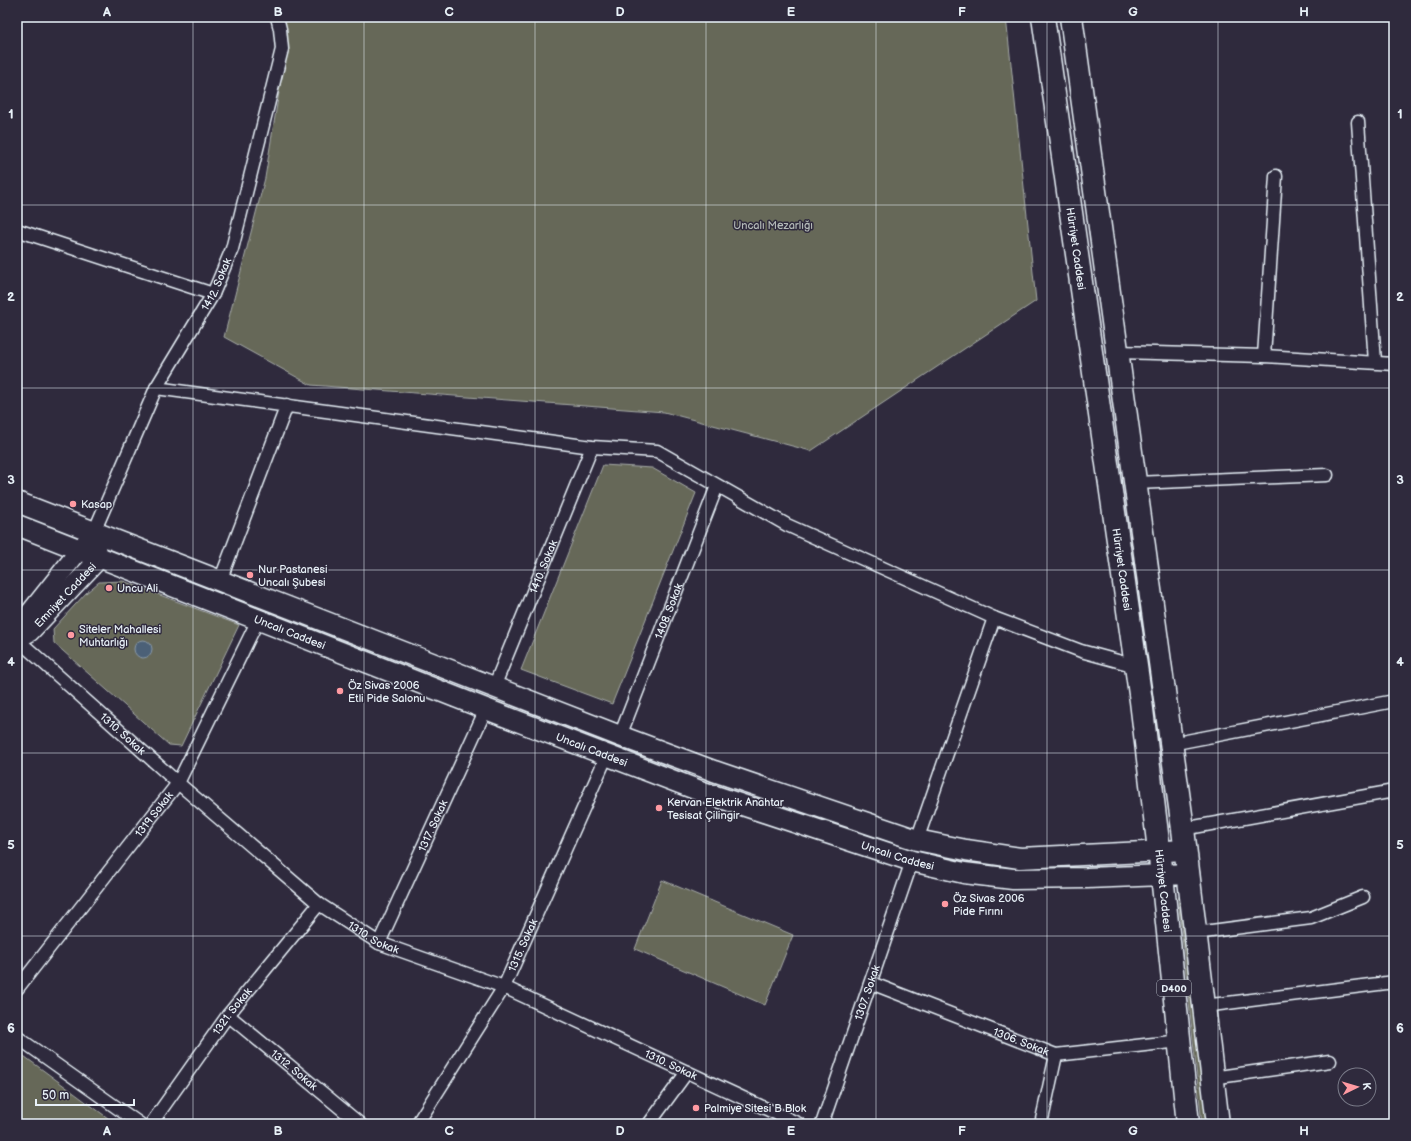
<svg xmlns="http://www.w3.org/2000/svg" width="1411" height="1141" viewBox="0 0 1411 1141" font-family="'Balsamiq Sans',sans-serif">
<rect width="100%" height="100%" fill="#2f2a3d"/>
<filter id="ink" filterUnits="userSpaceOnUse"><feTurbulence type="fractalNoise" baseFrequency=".025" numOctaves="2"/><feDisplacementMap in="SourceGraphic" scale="8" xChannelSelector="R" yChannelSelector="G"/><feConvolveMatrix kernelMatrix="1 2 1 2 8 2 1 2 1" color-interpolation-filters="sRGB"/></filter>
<g filter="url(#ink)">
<!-- green -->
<g fill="#666859" stroke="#a7aca8">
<path d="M285,17h721l30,284 -225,150 -147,-39 -353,-27 -87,-48 41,-159 22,-135z"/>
<path d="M603,465l49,3 44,25 -84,211 -91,-34z"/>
<path d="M123,581l116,44 -58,121 -12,-1 -115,-102 -1,-14 33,-36 13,-11z"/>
<path d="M662,880l131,55 -28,70 -130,-56z"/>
<path d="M1180,897l29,227h-7l-24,-226z"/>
<path d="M17,1051l99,73h-93l-6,-5z"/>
</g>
<!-- water -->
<circle fill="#4c6177" stroke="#8a9bab" cx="143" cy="649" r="9"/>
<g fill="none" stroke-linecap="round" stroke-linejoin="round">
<!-- street casing -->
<g stroke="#e8f1f8" stroke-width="15">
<g id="street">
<path d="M1358,122l17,240"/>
<path d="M17,230l196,64"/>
<path d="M1118,352l146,4 130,8"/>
<path d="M1264,356l12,-180"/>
<path d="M156,388l436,59 65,4 130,74 207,93 87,33 55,15"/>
<path d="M1136,483l191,-8"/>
<path id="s1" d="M94,532l62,-144 57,-94 19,-45 50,-200 -2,-20 -3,-12"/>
<path d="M220,581l67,-176"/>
<path id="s2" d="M17,639l161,144 141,121 60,39 125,44 295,137"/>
<path id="s3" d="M494,687l98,-240"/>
<path id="s4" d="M620,736l97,-250"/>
<path d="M1171,744l223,-43"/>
<path d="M1183,829l211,-38"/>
<path d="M917,840l77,-222"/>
<path d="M1196,933l115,-15 52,-21"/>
<path id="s5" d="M379,943l107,-234"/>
<path id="s6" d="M871,983l185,72 124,-14"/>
<path id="s7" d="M17,989l161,-206 80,-163"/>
<path d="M1204,1006l190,-24"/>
<path id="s8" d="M228,1015l132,109"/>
<path d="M17,1037l123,87"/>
<path d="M1212,1078l118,-17"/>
<path id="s9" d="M151,1124l77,-109 91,-111"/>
<path id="s10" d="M417,1124l87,-137 103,-232"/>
<path d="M649,1124l38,-52"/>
<path id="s11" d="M822,1124l90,-263"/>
<path d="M1041,1124l15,-69"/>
</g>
</g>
<!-- secondary casing -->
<g stroke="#e8f1f8" stroke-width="21">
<g id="secondary">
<path id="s12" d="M17,639l13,-7 69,-73 -5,-27"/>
<path d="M17,639l7,-19 65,-82"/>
</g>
</g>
<!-- primary casing -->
<g stroke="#e8f1f8" stroke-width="23">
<g id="primary">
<path d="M17,502l603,234 94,35 203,69 49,10 54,8 166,-8"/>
<path id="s13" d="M17,525l469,184 217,83 209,69 52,12 49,6 74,-1 102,-4"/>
</g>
</g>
<!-- highway casing -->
<g stroke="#e8f1f8" stroke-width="25">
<g id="highway">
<path id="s14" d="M1043,17l98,684 21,174 26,249"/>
<path d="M1071,17l112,812 35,295"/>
</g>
</g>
<!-- street -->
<use href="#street" stroke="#2f2a3d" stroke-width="12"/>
<!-- secondary -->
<use href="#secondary" stroke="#2f2a3d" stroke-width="18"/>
<!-- primary -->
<use href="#primary" stroke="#2f2a3d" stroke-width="20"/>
<!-- highway -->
<use href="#highway" stroke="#2f2a3d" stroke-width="22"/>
</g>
</g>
<!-- grid -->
<path fill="none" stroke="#e8f1f8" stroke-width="1" stroke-opacity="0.55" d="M193,17v1107M364,17v1107M535,17v1107M706,17v1107M876,17v1107M1047,17v1107M1218,17v1107M17,205h1377M17,388h1377M17,570h1377M17,753h1377M17,936h1377"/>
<!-- markers -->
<g fill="#ff9aa2" stroke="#2f2a3d" stroke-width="1.5">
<circle cx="73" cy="504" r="4"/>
<circle cx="250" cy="575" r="4"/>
<circle cx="109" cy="588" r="4"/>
<circle cx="71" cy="635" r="4"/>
<circle cx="340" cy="691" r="4"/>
<circle cx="659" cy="808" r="4"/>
<circle cx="945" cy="904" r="4"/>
<circle cx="696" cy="1108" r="4"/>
</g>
<g text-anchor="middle" stroke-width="3" stroke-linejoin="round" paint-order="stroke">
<!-- shield labels -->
<rect fill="#2f2a3d" stroke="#b0b5c0" stroke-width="1" x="1157" y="980" width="34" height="16" rx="3"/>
<g font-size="10" font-weight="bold" fill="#e8f1f8">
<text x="1174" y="992">D400</text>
</g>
<!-- park labels -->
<g font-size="11" fill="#b4bab8" stroke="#2f2a3d">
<text x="773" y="229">Uncalı Mezarlığı</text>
</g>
<!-- street labels -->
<g font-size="11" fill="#e8f1f8" stroke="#2f2a3d">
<text dy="4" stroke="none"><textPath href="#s14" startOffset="234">Hürriyet Caddesi</textPath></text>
<text dy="4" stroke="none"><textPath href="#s1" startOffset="277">1412. Sokak</textPath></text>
<text dy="4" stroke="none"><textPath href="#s3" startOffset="130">1410. Sokak</textPath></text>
<text dy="4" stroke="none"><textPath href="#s14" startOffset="558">Hürriyet Caddesi</textPath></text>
<text dy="4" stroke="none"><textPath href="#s12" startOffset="66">Emniyet Caddesi</textPath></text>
<text dy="4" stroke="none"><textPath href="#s4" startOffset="134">1408. Sokak</textPath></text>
<text dy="4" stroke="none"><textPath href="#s13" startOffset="293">Uncalı Caddesi</textPath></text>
<text dy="4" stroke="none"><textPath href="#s2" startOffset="142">1310. Sokak</textPath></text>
<text dy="4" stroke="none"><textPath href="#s13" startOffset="617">Uncalı Caddesi</textPath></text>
<text dy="4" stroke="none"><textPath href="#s7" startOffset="222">1319 Sokak</textPath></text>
<text dy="4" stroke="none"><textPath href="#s5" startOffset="129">1317. Sokak</textPath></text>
<text dy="4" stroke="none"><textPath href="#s13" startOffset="941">Uncalı Caddesi</textPath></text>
<text dy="4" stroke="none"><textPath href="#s14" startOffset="882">Hürriyet Caddesi</textPath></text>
<text dy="4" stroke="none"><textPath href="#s2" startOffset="466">1310. Sokak</textPath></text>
<text dy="4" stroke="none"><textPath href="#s10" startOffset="208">1315. Sokak</textPath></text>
<text dy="4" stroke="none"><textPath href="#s11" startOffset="139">1307. Sokak</textPath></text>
<text dy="4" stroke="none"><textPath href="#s9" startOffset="139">1321. Sokak</textPath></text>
<text dy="4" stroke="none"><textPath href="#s6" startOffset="161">1306. Sokak</textPath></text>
<text dy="4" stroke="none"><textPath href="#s2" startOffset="790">1310. Sokak</textPath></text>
<text dy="4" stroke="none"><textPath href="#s8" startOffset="86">1312. Sokak</textPath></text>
</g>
<!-- poi labels -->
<g font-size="11" fill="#e8f1f8" stroke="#2f2a3d" text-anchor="start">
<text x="81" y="508">Kasap</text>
<text x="258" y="573">Nur Pastanesi<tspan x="258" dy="13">Uncalı Şubesi</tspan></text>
<text x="117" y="592">Uncu Ali</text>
<text x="79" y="633">Siteler Mahallesi<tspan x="79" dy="13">Muhtarlığı</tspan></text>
<text x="348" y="689">Öz Sivas 2006<tspan x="348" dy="13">Etli Pide Salonu</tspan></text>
<text x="667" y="806">Kervan Elektrik Anahtar<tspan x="667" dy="13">Tesisat Çilingir</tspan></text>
<text x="953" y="902">Öz Sivas 2006<tspan x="953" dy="13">Pide Fırını</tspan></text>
<text x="704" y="1112">Palmiye Sitesi B Blok</text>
</g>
</g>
<!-- margin -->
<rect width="1411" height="1141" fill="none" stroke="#2f2a3d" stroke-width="44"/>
<!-- north arrow -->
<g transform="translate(1357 1087) rotate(85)"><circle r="19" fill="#2f2a3d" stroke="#797a88"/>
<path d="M0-3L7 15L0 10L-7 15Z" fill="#ff9aa2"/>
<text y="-6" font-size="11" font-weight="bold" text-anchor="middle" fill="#e8f1f8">K</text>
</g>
<!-- scale -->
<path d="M36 1099v6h98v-6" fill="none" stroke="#e8f1f8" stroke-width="2"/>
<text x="42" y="1099" font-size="12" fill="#e8f1f8" stroke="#2f2a3d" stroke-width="3" paint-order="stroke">50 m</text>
<rect x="22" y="22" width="1367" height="1097" fill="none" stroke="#e8f1f8" stroke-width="1.5"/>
<g font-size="13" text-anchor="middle" font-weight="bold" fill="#e8f1f8">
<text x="107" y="16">A</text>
<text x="278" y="16">B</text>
<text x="449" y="16">C</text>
<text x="620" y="16">D</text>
<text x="791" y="16">E</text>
<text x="962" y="16">F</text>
<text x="1133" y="16">G</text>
<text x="1304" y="16">H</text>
<text x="11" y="118">1</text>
<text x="1400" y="118">1</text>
<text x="11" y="301">2</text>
<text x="1400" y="301">2</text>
<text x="11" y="484">3</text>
<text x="1400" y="484">3</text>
<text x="11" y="666">4</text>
<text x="1400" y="666">4</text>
<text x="11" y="849">5</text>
<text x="1400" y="849">5</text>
<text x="11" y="1032">6</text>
<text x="1400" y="1032">6</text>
<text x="107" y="1135">A</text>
<text x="278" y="1135">B</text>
<text x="449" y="1135">C</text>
<text x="620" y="1135">D</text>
<text x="791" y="1135">E</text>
<text x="962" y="1135">F</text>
<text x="1133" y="1135">G</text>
<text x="1304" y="1135">H</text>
</g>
</svg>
